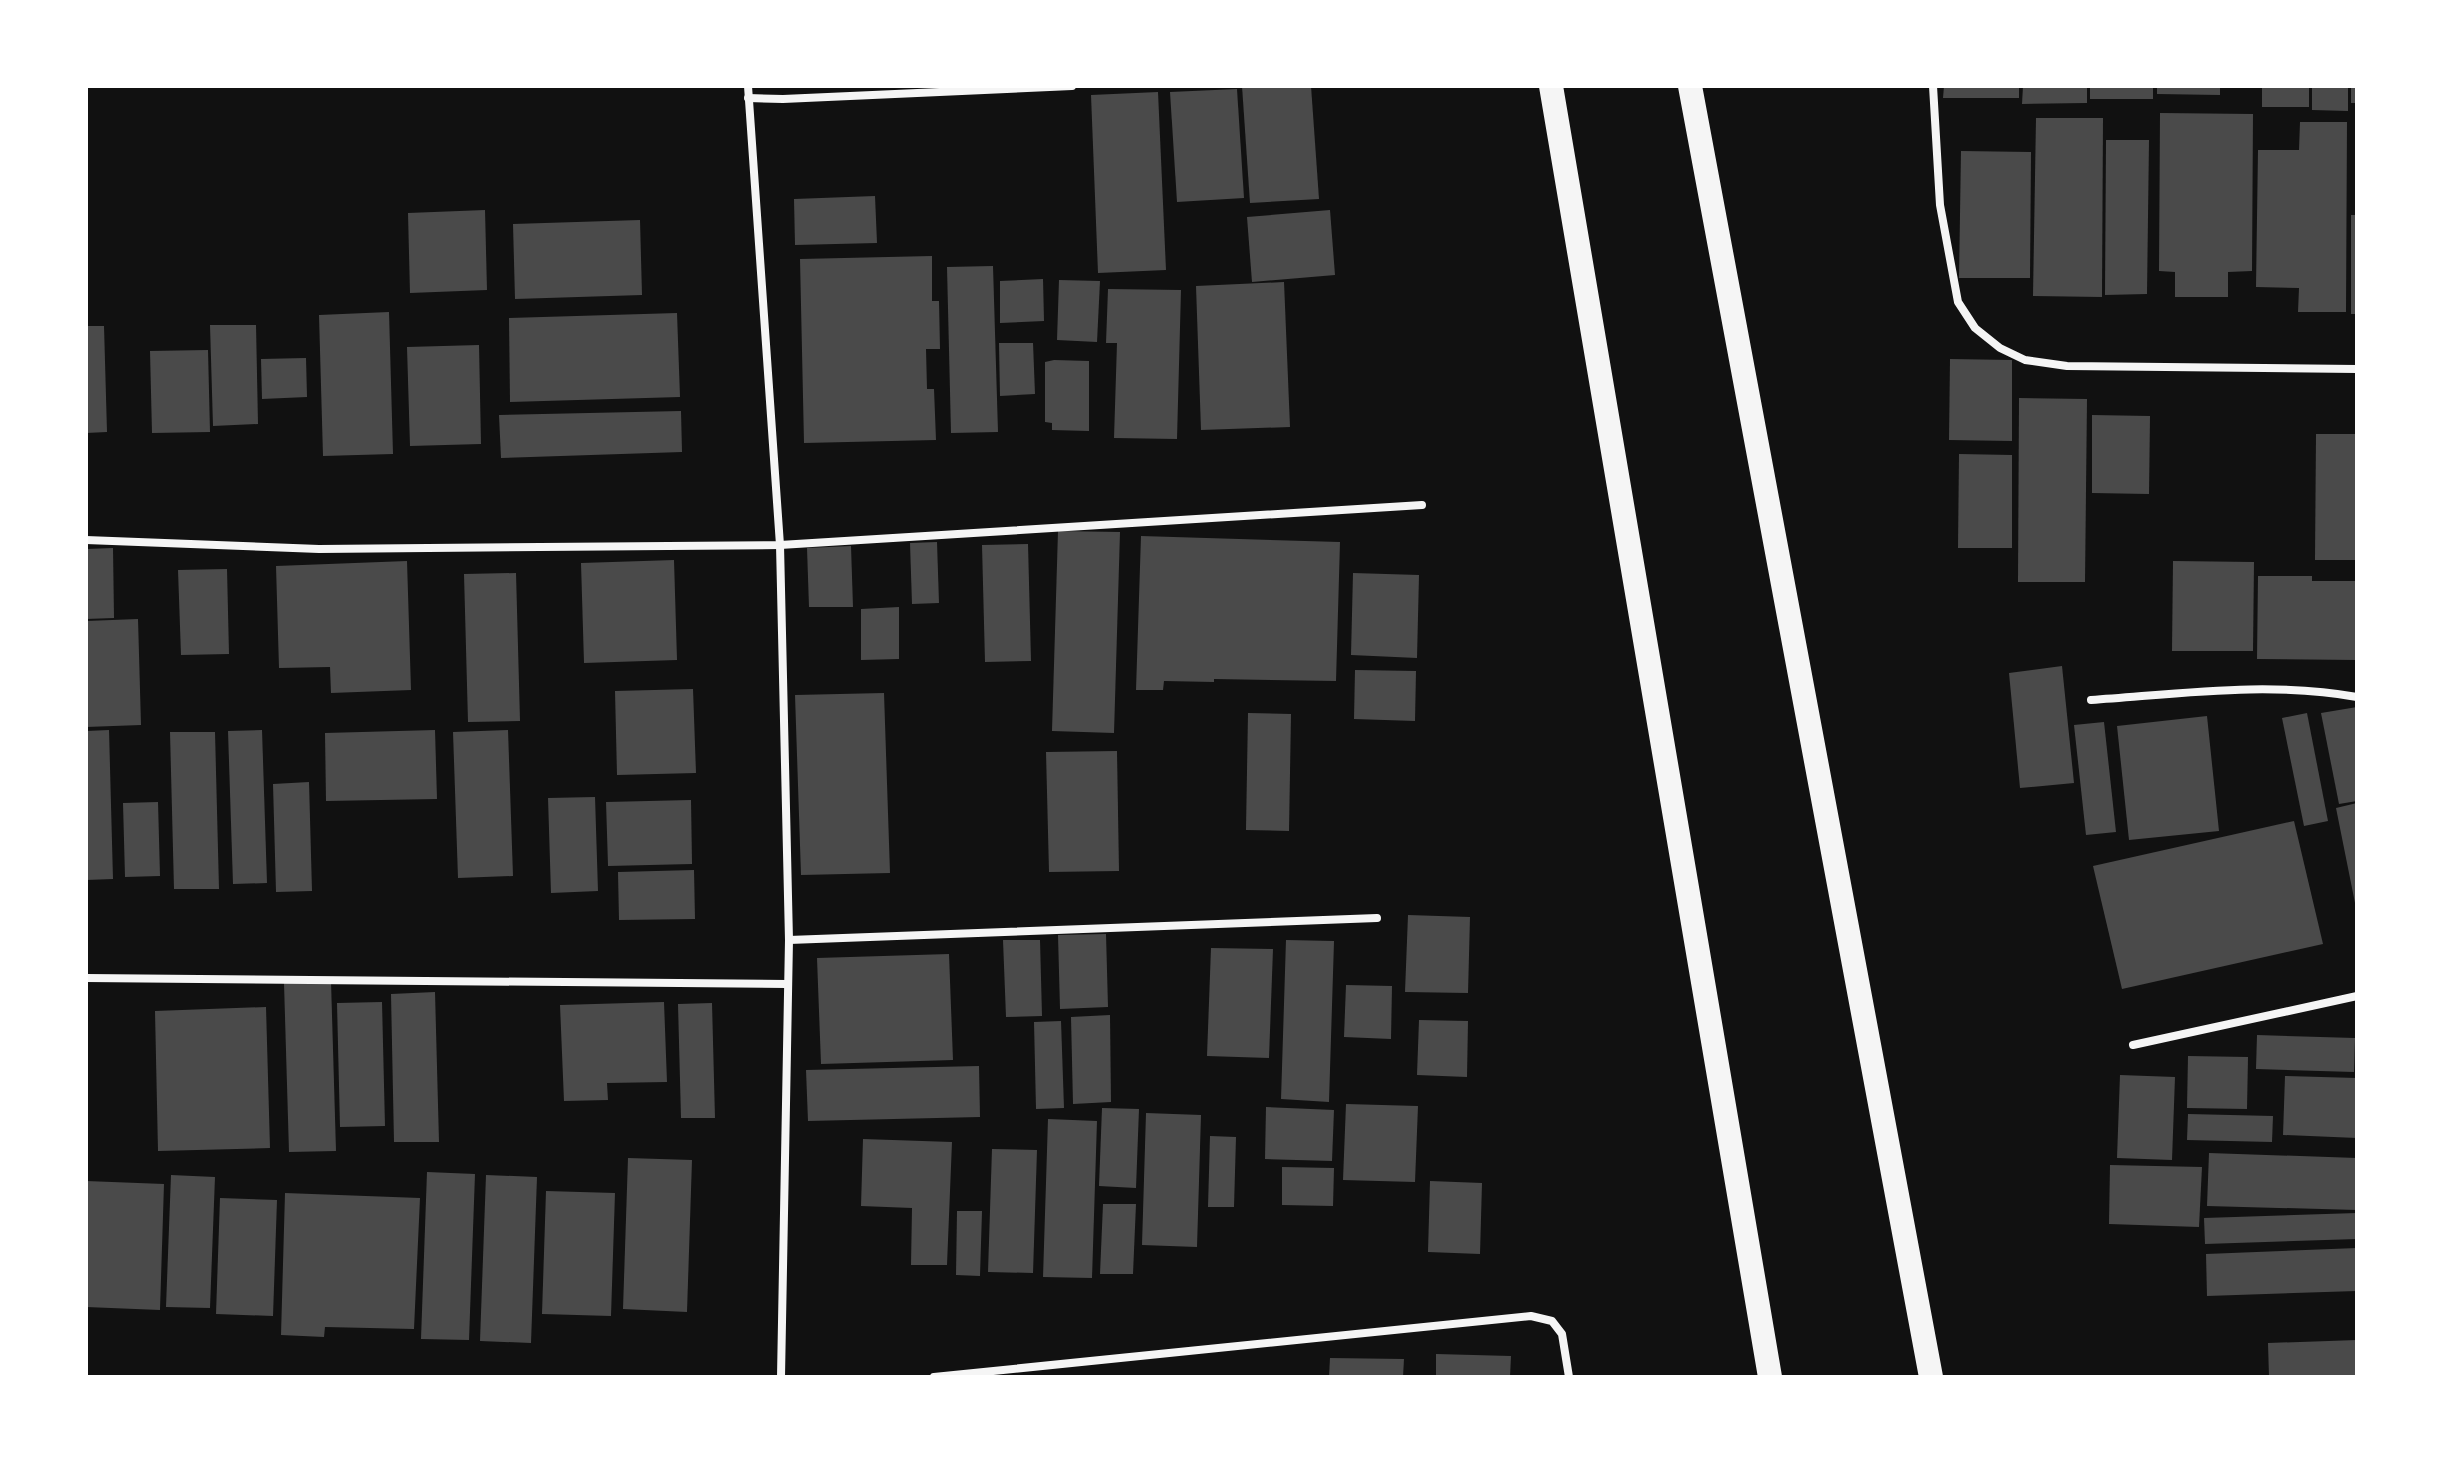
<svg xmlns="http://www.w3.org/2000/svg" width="2443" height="1463" viewBox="0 0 2443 1463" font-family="Arial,sans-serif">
<rect width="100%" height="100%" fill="#111"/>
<!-- building -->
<g fill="#4a4a4a">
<path d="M1242,86h69l8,113 -69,4z"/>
<path d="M1944,86h75v12h-76z"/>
<path d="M2023,86h64v17l-65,1z"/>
<rect x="2090" y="86" width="63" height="13"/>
<path d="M2157,86h63v9l-63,-1z"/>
<rect x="2262" y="86" width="47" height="21"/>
<path d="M2312,86h36v25l-36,-1z"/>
<rect x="2351" y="86" width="6" height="17"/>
<path d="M1237,89l7,109 -67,4 -7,-110z"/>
<path d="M1158,92l8,178 -68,3 -7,-178z"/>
<path d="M2160,113l93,1 -1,157 -24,1v25h-53v-25l-16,-1z"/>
<path d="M2036,118h67l-1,179 -69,-1z"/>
<path d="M2300,122h47l-1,190h-48l1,-24 -43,-1 2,-137h41z"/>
<path d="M2106,140h43l-2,154 -42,1z"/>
<path d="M1961,151l70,1 -1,126h-71z"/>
<path d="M875,196l2,47 -82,2 -1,-46z"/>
<path d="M485,210l2,80 -77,3 -2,-80z"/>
<path d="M1330,210l5,65 -83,7 -5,-65z"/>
<rect x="2351" y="215" width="6" height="99"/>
<path d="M640,220l2,75 -127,4 -2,-75z"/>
<path d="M932,256v45h7l1,48h-14l1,40h7l2,51 -132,3 -4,-184z"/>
<path d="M993,266l5,166 -47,1 -4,-166z"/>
<path d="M1043,279l1,42 -44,2v-42z"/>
<path d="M1059,280l41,1 -3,61 -40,-2z"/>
<path d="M1284,282l6,145 -89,3 -5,-144z"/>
<path d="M1108,289l73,1 -4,149 -63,-1 3,-95h-11z"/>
<path d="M389,312l4,142 -70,2 -4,-141z"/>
<path d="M677,313l3,84 -170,5 -1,-84z"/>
<path d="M210,325h46l2,99 -45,2z"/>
<path d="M86,326h18l3,106 -21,1z"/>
<path d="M999,343h34l2,51 -35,2z"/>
<path d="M479,345l2,99 -71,2 -3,-99z"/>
<path d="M208,350l2,82 -58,1 -2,-82z"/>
<path d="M306,358l1,39 -45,2 -1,-40z"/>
<path d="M1950,359l62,1v81l-63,-1z"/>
<path d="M1054,360l35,1v70l-37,-1v-7l-7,-1v-60z"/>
<path d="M2019,398l68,1 -2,183h-67z"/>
<path d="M681,411l1,41 -181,6 -2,-43z"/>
<path d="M2092,415l58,1 -1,78 -57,-1z"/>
<path d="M2316,434h41v126h-42z"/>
<path d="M1959,454l53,1v93h-54z"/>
<path d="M1058,531l62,1 -6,201 -62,-2z"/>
<path d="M1141,536l199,6 -4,139 -122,-2v3l-50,-1 -1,9h-27z"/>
<path d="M937,542l2,61 -27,1 -2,-61z"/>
<path d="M1028,544l3,117 -46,1 -3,-117z"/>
<path d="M851,546l2,61h-44l-2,-59z"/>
<path d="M113,548l1,70 -28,1v-70z"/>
<path d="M674,560l3,100 -93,3 -3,-100z"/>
<path d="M407,561l4,129 -80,3 -1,-26 -51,1 -3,-102z"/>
<path d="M2173,561l81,1 -1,89h-81z"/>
<path d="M227,569l2,85 -48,1 -3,-85z"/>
<path d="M516,573l4,148 -52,1 -4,-148z"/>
<path d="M1353,573l66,2 -2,83 -66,-3z"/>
<path d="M2258,576h54v5h45v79l-100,-1z"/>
<path d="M899,607v52l-38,1v-51z"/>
<path d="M138,619l3,106 -55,2v-106z"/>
<path d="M2062,666l12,117 -54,5 -11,-115z"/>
<path d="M1355,670l61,1 -1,50 -61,-2z"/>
<path d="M693,689l3,84 -79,2 -2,-84z"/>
<path d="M884,693l6,180 -89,2 -6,-180z"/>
<path d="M2357,707v94l-18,3 -18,-91z"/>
<path d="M1248,713l43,1 -2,117 -43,-1z"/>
<path d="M2307,713l21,108 -24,5 -22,-108z"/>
<path d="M2207,716l12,115 -90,9 -12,-114z"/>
<path d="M2104,722l12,110 -30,3 -12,-110z"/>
<path d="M109,730l4,149 -27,1v-149z"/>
<path d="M262,730l5,153 -34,1 -5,-153z"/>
<path d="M435,730l2,69 -111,2 -1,-68z"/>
<path d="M508,730l5,146 -55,2 -5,-146z"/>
<path d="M170,732h45l4,157h-45z"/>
<path d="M1117,751l2,120 -70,1 -3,-120z"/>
<path d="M309,782l3,109 -36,1 -3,-108z"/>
<path d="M595,797l3,94 -47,2 -3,-95z"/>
<path d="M691,800l1,64 -84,2 -2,-64z"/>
<path d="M158,802l2,74 -35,1 -2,-74z"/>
<path d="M2357,803v104l-1,1 -20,-100z"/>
<path d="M2294,821l29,123 -201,45 -29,-123z"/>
<path d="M694,870l1,49 -76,1 -1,-48z"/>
<path d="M1408,915l62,2 -2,76 -63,-1z"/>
<path d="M1106,934l2,73 -48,2 -2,-74z"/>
<path d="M1003,940h37l2,76 -36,1z"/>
<path d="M1286,940l48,1 -5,161 -48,-3z"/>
<path d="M1211,948l62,1 -4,109 -62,-2z"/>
<path d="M949,954l4,106 -132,4 -4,-106z"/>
<path d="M331,981l5,170 -47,1 -5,-169z"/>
<path d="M1346,985l46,1 -1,53 -47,-2z"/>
<path d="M435,992l4,150h-45l-3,-148z"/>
<path d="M382,1002l3,124 -45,1 -3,-124z"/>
<path d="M664,1002l3,80 -60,1 1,17 -44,1 -4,-96z"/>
<path d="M712,1003l3,115h-34l-3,-114z"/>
<path d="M266,1007l4,141 -112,3 -3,-140z"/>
<path d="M1110,1015l1,87 -38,2 -2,-87z"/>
<path d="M1419,1020l49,1 -1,56 -50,-2z"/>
<path d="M1061,1021l3,87 -28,1 -2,-87z"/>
<path d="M2257,1035l98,3 -1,34 -98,-3z"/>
<path d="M2188,1056l60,1 -1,52 -60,-1z"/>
<path d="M979,1066l1,51 -172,4 -2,-51z"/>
<path d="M2120,1075l55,2 -3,83 -55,-2z"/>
<path d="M2285,1076l72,2v60l-74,-3z"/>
<path d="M1346,1104l72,2 -3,76 -72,-2z"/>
<path d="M1266,1107l68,3 -2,51 -67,-2z"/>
<path d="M1102,1108l37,1 -3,79 -37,-2z"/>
<path d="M1146,1113l55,2 -4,132 -55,-2z"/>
<path d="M2188,1114l85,2 -1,26 -85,-2z"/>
<path d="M1048,1119l49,2 -5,157 -49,-1z"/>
<path d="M1210,1136l26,1 -2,70h-26z"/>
<path d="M863,1139l89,3 -5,123h-36l1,-57 -51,-2z"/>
<path d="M992,1149l45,1 -4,123 -45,-1z"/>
<path d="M2209,1153l148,5v52l-150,-4z"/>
<path d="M628,1158l64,2 -5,152 -64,-3z"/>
<path d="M2110,1165l92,2 -3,60 -90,-3z"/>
<path d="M1282,1167l52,1 -1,38 -51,-1z"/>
<path d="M427,1172l48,2 -6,166 -48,-1z"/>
<path d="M171,1175l44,2 -5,131 -44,-1z"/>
<path d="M486,1175l51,2 -6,166 -51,-2z"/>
<path d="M86,1181l78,3 -4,126 -74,-3z"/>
<path d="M1430,1181l52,2 -2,71 -52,-2z"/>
<path d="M546,1191l69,2 -4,123 -69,-2z"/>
<path d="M285,1193l135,5 -6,131 -89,-2 -1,10 -43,-2z"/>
<path d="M220,1198l57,2 -4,116 -57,-2z"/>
<path d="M1103,1204h33l-3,70h-33z"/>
<path d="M957,1211h25l-2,65 -24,-1z"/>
<path d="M2357,1213v26l-152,5 -1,-26z"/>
<path d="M2357,1248v43l-150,5 -1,-42z"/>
<path d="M2357,1340v37h-88l-1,-34z"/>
<path d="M1436,1354l75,2 -1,21h-74z"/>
<path d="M1330,1358l74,1 -1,18h-74z"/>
</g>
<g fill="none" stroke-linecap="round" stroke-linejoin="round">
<!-- minor -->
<g stroke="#f5f5f5" stroke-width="8">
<path d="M748,86l32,459 9,395 -8,437"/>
<path d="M1933,86l7,119 18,97 17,26 25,20 25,12 42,6 290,3"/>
<path d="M748,98l35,1 289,-13"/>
<path d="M86,540l233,9 461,-4 642,-40"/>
<path d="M2091,700c88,-6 178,-19 266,-3"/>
<path d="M789,940l588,-22"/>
<path d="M86,978l701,6"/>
<path d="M2133,1045l224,-49"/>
<path d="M934,1377l597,-61 21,5 10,13 7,43"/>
</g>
<!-- motorway -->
<g stroke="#f5f5f5" stroke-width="24">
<path d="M1551,86l219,1291"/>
<path d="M1690,86l241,1291"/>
</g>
</g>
<!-- border -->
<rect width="2443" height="1463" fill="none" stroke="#ffffff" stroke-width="176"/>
</svg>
